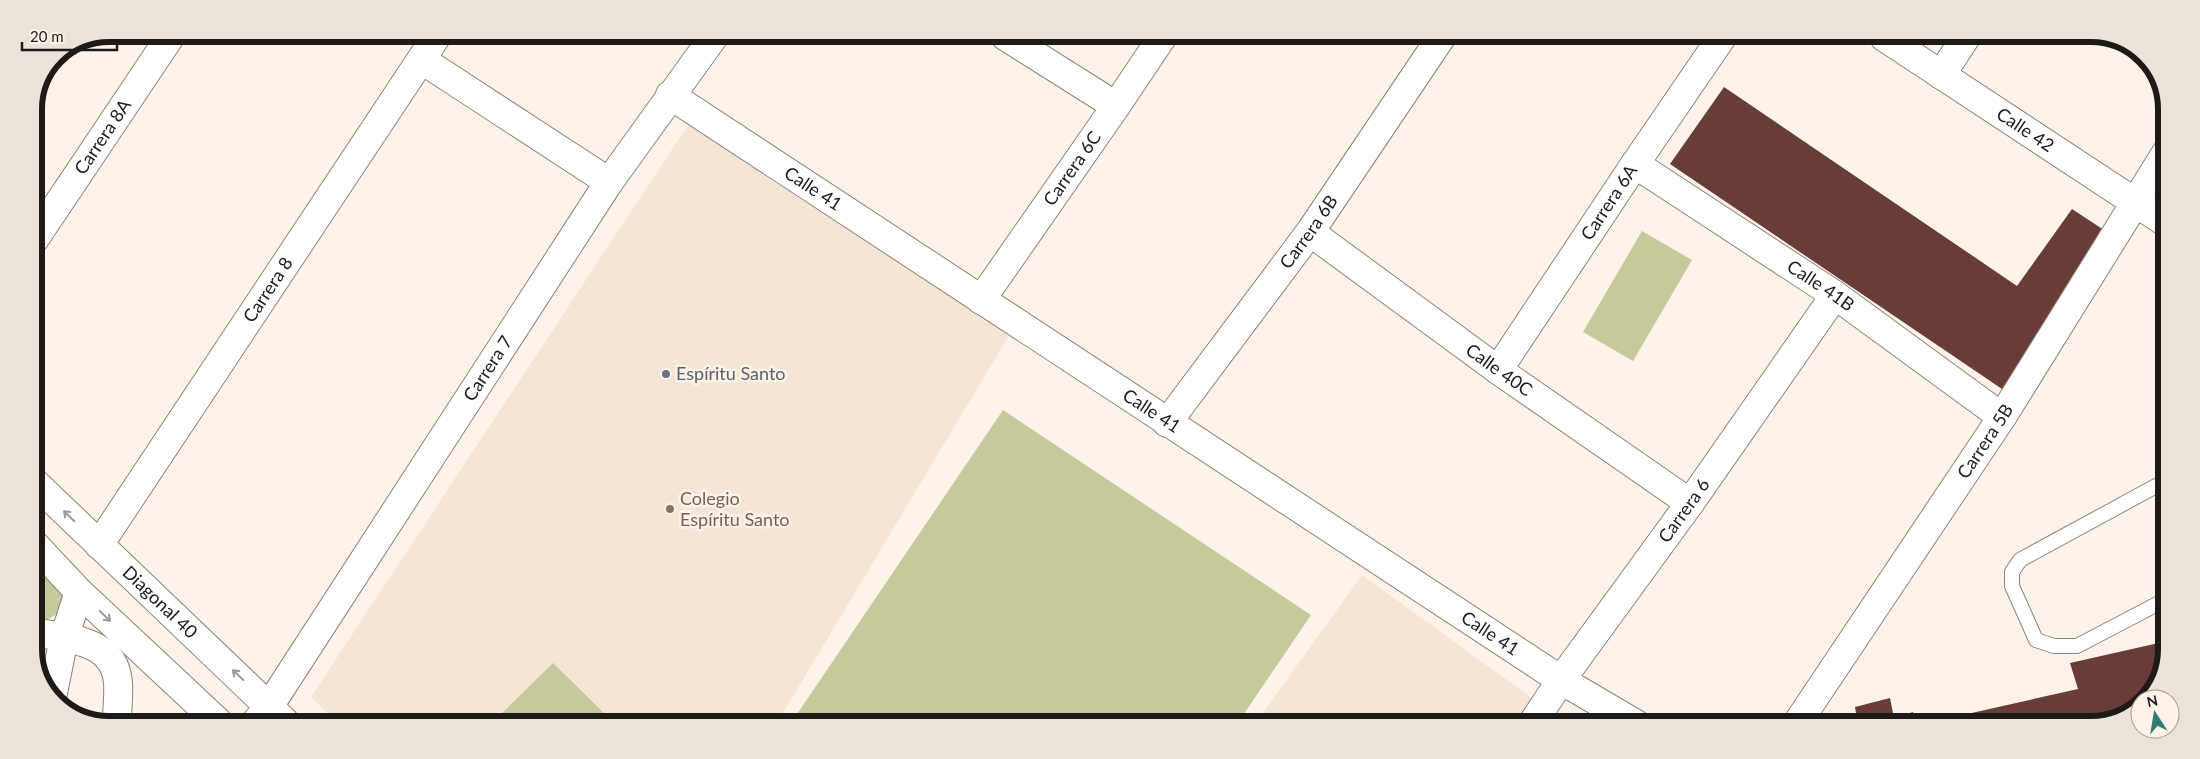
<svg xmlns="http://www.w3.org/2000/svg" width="2200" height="759" viewBox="0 0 2200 759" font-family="Lato,sans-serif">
<rect width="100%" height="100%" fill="#fdf3e9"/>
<!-- built -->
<g fill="#f4e5d5">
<path d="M690,122l327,200 -240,401 -441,-1 -25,-25z"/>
<path d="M1362,575l174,126 -16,23h-265z"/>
</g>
<!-- green -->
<g fill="#c5c99c">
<path d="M1642,231l50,29 -59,101 -50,-29z"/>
<path d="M1003,410l308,205 -74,109 -446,-1z"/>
<path d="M34,561l32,30 -1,18 -20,12 -11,-4z"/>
<path d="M553,663l60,59h-120z"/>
</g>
<!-- building -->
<g fill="#693d37">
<path d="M1724,87l293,199 55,-77 38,25 -108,155 -332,-225z"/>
<path d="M2163,642l-1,31 -18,26h-4v5l-4,6 -46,15h-172l160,-36 -8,-26z"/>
<path d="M1890,698l4,20 19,-6 3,13h-101l4,-5 37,-7 -1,-6z"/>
</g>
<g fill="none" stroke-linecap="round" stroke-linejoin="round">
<!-- service casing -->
<g stroke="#8c837a" stroke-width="16">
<path id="service" d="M2163,601l-86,45h-23l-18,-6 -24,-54v-14l8,-12 136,-74 8,-2"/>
</g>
<!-- minor casing -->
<g stroke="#8c837a" stroke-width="30">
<g id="minor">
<path d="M1005,36l111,70"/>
<path d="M422,60l187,122"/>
<path d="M1941,75l25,-38"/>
<path id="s1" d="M670,95l891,585 75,44"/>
<path id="s2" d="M1635,164l200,131 167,122"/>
<path id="s3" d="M1310,232l188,138 192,133"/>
<path id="s4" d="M34,240l138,-206"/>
<path id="s5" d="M981,300l135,-194 47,-70"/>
<path id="s6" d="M1498,370l137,-206 87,-127"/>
<path id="s7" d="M1167,423l143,-191 132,-196"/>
<path id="s8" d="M99,545l339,-511"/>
<path d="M34,632c34,7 81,7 84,51 1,12 -1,26 -1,38"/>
<path d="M52,698l12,-60 15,-46"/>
<path id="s9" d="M270,705l339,-523 106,-147"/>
<path id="s10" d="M1532,724l29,-44 129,-177 145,-208"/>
<path id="s11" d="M1796,725l206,-308 164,-264"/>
</g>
</g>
<!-- tertiary casing -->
<g stroke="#8c837a" stroke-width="30">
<g id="tertiary">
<path id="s12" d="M1884,37l281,185"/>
<path d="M256,722l14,-17"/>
</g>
</g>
<!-- secondary casing -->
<g stroke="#8c837a" stroke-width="30">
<g id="secondary">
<path id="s13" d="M34,482l251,240"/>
<path d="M34,544l45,48 139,130"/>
</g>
</g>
<!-- service -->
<use href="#service" stroke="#fff" stroke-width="14"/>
<!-- minor -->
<use href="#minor" stroke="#fff" stroke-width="28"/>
<!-- tertiary -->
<use href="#tertiary" stroke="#fff" stroke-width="28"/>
<!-- secondary -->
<use href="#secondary" stroke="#fff" stroke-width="28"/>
</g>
<!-- one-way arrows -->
<defs><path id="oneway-shaft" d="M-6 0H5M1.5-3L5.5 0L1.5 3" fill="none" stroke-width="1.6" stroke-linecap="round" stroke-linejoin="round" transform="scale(1.25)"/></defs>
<g stroke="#9a9897">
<use href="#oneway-shaft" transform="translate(69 516) rotate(-136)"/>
<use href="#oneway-shaft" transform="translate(105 616) rotate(43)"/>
<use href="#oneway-shaft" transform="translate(238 675) rotate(-137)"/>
</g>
<!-- markers -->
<circle fill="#6b7280" stroke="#fdf3e9" stroke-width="2" cx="666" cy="374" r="5"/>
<circle fill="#8d6e63" stroke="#fdf3e9" stroke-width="2" cx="670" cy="509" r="5"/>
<g text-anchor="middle" stroke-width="5" stroke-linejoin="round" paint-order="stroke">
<!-- street labels -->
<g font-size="18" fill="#1e1a17" stroke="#fdf3e9">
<text dy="6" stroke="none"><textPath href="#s12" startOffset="169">Calle 42</textPath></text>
<text dy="6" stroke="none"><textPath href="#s4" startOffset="124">Carrera 8A</textPath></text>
<text dy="6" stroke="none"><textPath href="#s5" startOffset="160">Carrera 6C</textPath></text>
<text dy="6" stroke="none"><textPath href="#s1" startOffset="171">Calle 41</textPath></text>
<text dy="6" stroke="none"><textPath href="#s6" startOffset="201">Carrera 6A</textPath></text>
<text dy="6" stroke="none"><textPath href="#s7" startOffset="238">Carrera 6B</textPath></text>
<text dy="6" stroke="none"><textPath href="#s2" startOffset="222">Calle 41B</textPath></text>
<text dy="6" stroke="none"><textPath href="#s8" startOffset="306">Carrera 8</textPath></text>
<text dy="6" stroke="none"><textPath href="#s9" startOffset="401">Carrera 7</textPath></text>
<text dy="6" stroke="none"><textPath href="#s3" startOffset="234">Calle 40C</textPath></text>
<text dy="6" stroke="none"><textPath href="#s1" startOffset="576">Calle 41</textPath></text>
<text dy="6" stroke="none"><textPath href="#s11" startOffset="341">Carrera 5B</textPath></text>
<text dy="6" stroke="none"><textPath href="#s10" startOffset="262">Carrera 6</textPath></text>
<text dy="6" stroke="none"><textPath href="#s13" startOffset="174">Diagonal 40</textPath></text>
<text dy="6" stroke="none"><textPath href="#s1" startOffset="981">Calle 41</textPath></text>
</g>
<!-- worship labels -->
<g font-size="18" fill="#5b616d" stroke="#fdf3e9" text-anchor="start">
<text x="676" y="380">Espíritu Santo</text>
</g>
<!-- education labels -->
<g font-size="18" fill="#785e54" stroke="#fdf3e9" text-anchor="start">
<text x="680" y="505">Colegio<tspan x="680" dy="21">Espíritu Santo</tspan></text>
</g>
</g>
<!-- crop -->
<path d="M0 0H2200V759H0ZM109 42H2091A67 67 0 0 1 2158 109V649A67 67 0 0 1 2091 716H109A67 67 0 0 1 42 649V109A67 67 0 0 1 109 42Z" fill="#ebe2d8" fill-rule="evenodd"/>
<path fill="none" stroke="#1e1a17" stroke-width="6" d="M109 42H2091A67 67 0 0 1 2158 109V649A67 67 0 0 1 2091 716H109A67 67 0 0 1 42 649V109A67 67 0 0 1 109 42Z"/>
<!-- north arrow -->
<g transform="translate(2155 714) rotate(348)"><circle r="24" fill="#fdf3e9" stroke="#a49c95"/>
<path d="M0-4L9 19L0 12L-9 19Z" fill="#337a72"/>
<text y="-8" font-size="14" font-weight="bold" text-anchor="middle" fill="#1e1a17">N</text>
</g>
<!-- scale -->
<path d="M22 42v8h95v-8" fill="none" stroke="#1e1a17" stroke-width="2.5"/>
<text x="30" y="42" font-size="15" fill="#1e1a17" stroke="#fdf3e9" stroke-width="4" paint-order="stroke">20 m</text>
</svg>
